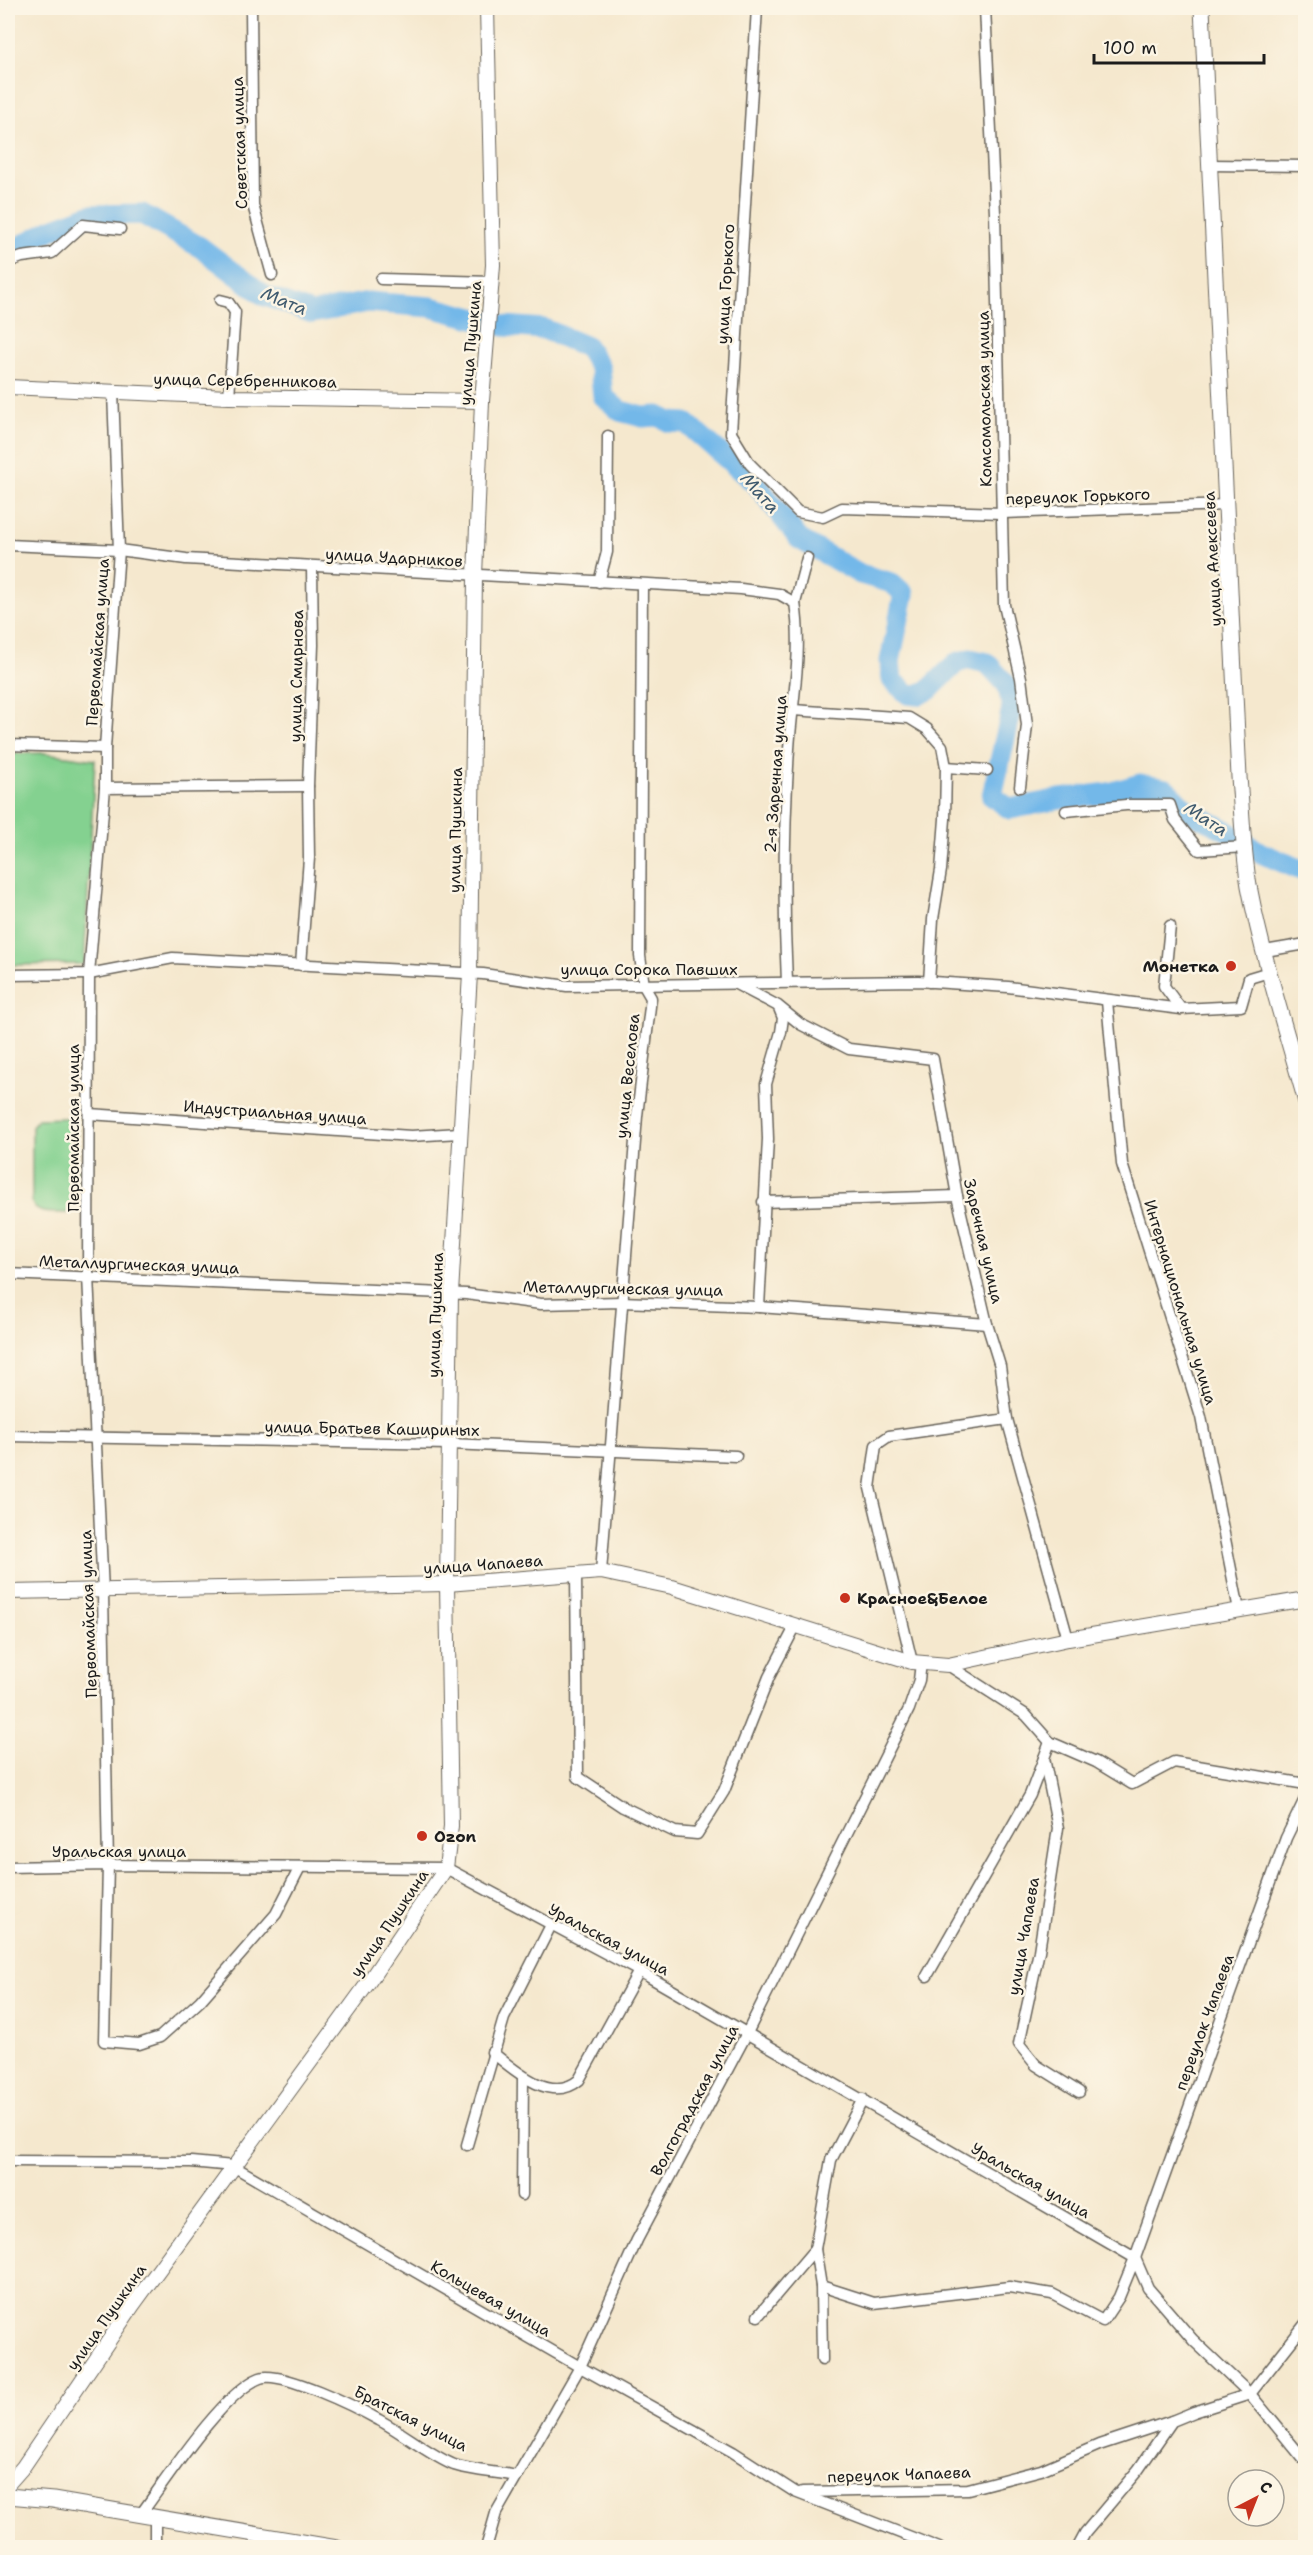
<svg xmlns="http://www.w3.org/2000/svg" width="1313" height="2555" viewBox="0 0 1313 2555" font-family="'Shantell Sans',sans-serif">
<rect width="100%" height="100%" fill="#fcf5e5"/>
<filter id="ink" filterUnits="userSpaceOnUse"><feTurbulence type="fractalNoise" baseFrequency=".0167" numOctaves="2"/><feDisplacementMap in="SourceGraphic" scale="12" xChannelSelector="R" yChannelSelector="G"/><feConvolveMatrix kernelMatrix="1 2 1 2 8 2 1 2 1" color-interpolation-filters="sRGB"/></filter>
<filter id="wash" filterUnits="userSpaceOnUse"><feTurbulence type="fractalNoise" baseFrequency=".008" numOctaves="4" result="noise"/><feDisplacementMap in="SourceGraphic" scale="24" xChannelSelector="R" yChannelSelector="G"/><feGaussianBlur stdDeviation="1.35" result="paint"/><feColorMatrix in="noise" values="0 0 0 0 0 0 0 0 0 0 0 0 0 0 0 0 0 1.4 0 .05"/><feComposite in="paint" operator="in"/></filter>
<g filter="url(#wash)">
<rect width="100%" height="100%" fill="#f5e8ce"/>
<!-- green -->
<g fill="#84d190" stroke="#507656" stroke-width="1.5">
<path d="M45,753l50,7 -11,204 -76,1v-211z"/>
<path d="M66,1118l8,5 3,4v72l-10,14c-13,-1 -30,3 -35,-10v-77l6,-7z"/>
</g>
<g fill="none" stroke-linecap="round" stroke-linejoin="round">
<!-- river -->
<path stroke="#73b8e9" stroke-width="21" d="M8,253l44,-24 37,-14 53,-1 58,33 65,49 47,17 56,-11 63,5 73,19 40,3 43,18 13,21 3,28 17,15 23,6 15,-1 12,6 16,1 72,63 41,53 61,35 32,9 12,11 -14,67 2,19 16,14 9,1 12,-5 27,-27 14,-4 17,4 21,23 4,22 -20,88 18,13 50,-10 49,-6 31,-9 26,5 20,21 40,20 35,23 45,19"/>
</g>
</g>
<g filter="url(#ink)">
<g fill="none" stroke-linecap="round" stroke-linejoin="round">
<!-- minor casing -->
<g stroke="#68635a" stroke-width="13">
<g id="minor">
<path d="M251,8l2,197 19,70"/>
<path d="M757,8l-26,425 19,31 48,48 25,5 19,-9 160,5 225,-8"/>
<path d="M985,8l10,205 9,392 17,73 6,47 -7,62"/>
<path d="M1209,165l97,1"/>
<path d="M8,262l14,-5 30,-4 31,-28 37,4"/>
<path d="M381,279l111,3"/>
<path d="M220,300l8,2 7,10 -6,85"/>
<path d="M113,392l6,158 -14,198v40l-16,186 -1,302 15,316 5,273 -4,176 35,3 21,-7 40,-36 76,-87 24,-47"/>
<path d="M8,545l111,5 67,9 555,30 38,5 16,9c8,50 -3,97 -6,146 -5,77 -6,156 -2,233"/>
<path d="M599,582l8,-30 1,-116"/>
<path d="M795,603l12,-45"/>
<path d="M793,710l116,8 18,11 15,17 4,21 -1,52 -4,51 -8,49 -4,63"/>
<path d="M8,745l97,3"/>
<path d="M946,767l41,3"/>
<path d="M105,788l203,-2"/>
<path d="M1066,811l60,-6h44l5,15 24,30 46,-3"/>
<path d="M1170,926l-6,60 17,23"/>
<path d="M1265,951l41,-7"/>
<path d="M301,965l8,-107 -1,-72 5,-141 -1,-78"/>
<path d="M8,975l81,-1 84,-16 310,16 84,12 351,-5 90,6 173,22 60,-3 8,-28 20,-6"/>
<path d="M736,984l42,22 22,18 49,25 84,10 24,137 30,128 13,42 7,53 61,220"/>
<path d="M1107,1001l15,163 79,253 38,193"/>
<path d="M89,1114l322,22 48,-3"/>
<path d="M763,1202l194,-6"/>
<path d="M8,1274l458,20 75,10 80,-2 138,5 228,17"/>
<path d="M759,1307l9,-168 -2,-55 15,-52 2,-14 -4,-10"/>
<path d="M8,1436l441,8 287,12"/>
<path d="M601,1572l36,-456 14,-118 -7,-12 -4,-30 2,-371"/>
<path d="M576,1574l2,203 45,30 52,25 22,2 27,-43 45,-114 27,-52"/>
<path d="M912,1662l-42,-174 6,-43 13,-9 118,-17"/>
<path d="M948,1665l78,50 24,27 46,20 36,22 42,-22 132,22"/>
<path d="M1050,1742l-6,16 14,70 -19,123 -20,93 17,21 43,27"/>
<path d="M8,1867l100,-2 338,3 193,103 496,287 13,30 45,52 57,54 56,68"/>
<path d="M927,1976l103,-181 14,-37"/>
<path d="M492,2052c22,18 59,52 87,28l60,-109"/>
<path d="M467,2145l37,-127 47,-93"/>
<path d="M8,2161l183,1 42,4 347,201 153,85 62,40 144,56"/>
<path d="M522,2195l1,-118"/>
<path d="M815,2249l6,37 1,74"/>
<path d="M821,2286l53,17 135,-16 43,7 51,27 16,-24 16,-39 151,-420 20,-41"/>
<path d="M758,2316l57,-67 16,-89 32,-61"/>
<path d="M802,2492l166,-3 73,-19 58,-25 73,-24"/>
<path d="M141,2514c25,-34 82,-122 119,-136 21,-8 98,30 119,42 23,12 52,36 75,45 19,6 43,7 63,11"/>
<path d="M155,2518v30"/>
<path d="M486,2548l10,-35 84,-146 57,-127 110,-207 162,-324 10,-29 2,-17"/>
<path d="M1077,2548l8,-15 53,-63 34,-49 22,-9 56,-18 56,-71"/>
</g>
</g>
<!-- tertiary casing -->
<g stroke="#68635a" stroke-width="16">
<g id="tertiary">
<path d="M8,387l221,10 253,4"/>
<path d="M8,1592l439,-8 154,-12 71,15 240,75 36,3 120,-26 238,-40"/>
<path d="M8,2484l15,-17 110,-162 235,-322 78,-115 5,-42 -4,-242 4,-290 19,-320 5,-398 7,-175 11,-136 -6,-257"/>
</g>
</g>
<!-- secondary casing -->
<g stroke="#68635a" stroke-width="17">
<g id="secondary">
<path d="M1202,8l37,769c3,36 4,74 10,109 14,73 37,145 57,216"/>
<path d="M8,2496l45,4 284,48"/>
</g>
</g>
<!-- minor -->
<use href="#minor" stroke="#fff" stroke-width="10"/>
<!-- tertiary -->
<use href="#tertiary" stroke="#fff" stroke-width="14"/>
<!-- secondary -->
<use href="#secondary" stroke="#fff" stroke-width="15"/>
</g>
</g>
<!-- markers -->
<g fill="#c8321e" stroke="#fcf5e5" stroke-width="2">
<circle cx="1231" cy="966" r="6"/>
<circle cx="845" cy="1598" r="6"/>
<circle cx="422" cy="1836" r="6"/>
</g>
<g text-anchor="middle" stroke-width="5" stroke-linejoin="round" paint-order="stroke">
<!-- street labels -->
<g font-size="16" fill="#1c1c1c" stroke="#fcf5e5">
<text transform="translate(239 143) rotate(-92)" y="6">Советская улица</text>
<text transform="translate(725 284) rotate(-87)" y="6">улица Горького</text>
<text transform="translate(470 343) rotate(-85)" y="6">улица Пушкина</text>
<text transform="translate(245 380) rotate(1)" y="6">улица Серебренникова</text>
<text transform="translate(984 399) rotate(-91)" y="6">Комсомольская улица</text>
<text transform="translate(1078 496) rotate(-2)" y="6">переулок Горького</text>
<text transform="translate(394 557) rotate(3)" y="6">улица Ударников</text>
<text transform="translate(1212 559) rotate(-93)" y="6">улица Алексеева</text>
<text transform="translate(97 642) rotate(-86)" y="6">Первомайская улица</text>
<text transform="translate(296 676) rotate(-89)" y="6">улица Смирнова</text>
<text transform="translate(775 774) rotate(-86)" y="6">2-я Заречная улица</text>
<text transform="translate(455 830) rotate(-89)" y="6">улица Пушкина</text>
<text x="649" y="975">улица Сорока Павших</text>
<text transform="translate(627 1076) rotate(-84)" y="6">улица Веселова</text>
<text transform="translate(275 1112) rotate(4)" y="6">Индустриальная улица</text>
<text transform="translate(73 1128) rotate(-90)" y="6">Первомайская улица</text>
<text transform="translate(984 1241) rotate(77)" y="6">Заречная улица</text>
<text transform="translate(139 1264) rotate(2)" y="6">Металлургическая улица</text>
<text transform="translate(623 1288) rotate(1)" y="6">Металлургическая улица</text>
<text transform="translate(1181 1302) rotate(73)" y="6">Интернациональная улица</text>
<text transform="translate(435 1315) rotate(-88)" y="6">улица Пушкина</text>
<text transform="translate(372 1428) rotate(1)" y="6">улица Братьев Кашириных</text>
<text transform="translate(483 1564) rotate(-4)" y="6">улица Чапаева</text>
<text transform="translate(88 1614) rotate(-92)" y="6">Первомайская улица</text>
<text x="119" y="1857">Уральская улица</text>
<text transform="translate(389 1923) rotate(-56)" y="6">улица Пушкина</text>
<text transform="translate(1023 1936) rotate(-80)" y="6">улица Чапаева</text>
<text transform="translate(609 1939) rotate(28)" y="6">Уральская улица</text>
<text transform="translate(1204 2022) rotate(-70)" y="6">переулок Чапаева</text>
<text transform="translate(694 2100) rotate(-62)" y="6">Волгоградская улица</text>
<text transform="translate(1031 2180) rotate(30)" y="6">Уральская улица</text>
<text transform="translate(491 2298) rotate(30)" y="6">Кольцевая улица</text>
<text transform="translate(106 2317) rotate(-55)" y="6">улица Пушкина</text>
<text transform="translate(411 2418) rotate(27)" y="6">Братская улица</text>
<text transform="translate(899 2474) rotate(-2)" y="6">переулок Чапаева</text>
</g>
<!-- poi labels -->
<g font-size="16" font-weight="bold" fill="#1c1c1c" stroke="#fcf5e5" text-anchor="start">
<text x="1219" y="972" text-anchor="end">Монетка</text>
<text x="857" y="1604">Красное&amp;Белое</text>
<text x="434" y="1842">Ozon</text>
</g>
<!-- water labels -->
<g font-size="18" font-style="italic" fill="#3f5a6e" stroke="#fcf5e5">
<text transform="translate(284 301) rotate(22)" y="6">Мата</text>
<text transform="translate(760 493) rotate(48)" y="6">Мата</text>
<text transform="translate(1206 819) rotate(33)" y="6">Мата</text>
</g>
</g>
<!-- margin -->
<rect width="1313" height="2555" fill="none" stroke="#fcf5e5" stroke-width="30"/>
<!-- north arrow -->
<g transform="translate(1256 2498) rotate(42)"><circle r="28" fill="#fcf5e5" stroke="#a29e95" stroke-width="1.5"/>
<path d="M0-4.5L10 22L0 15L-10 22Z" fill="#c8321e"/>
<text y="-9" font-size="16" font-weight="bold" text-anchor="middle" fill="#1c1c1c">С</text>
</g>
<!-- scale -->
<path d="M1094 54v9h170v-9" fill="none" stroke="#1c1c1c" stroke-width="3"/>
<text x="1103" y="54" font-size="18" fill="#1c1c1c" stroke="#fcf5e5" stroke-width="4.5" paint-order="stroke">100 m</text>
</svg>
